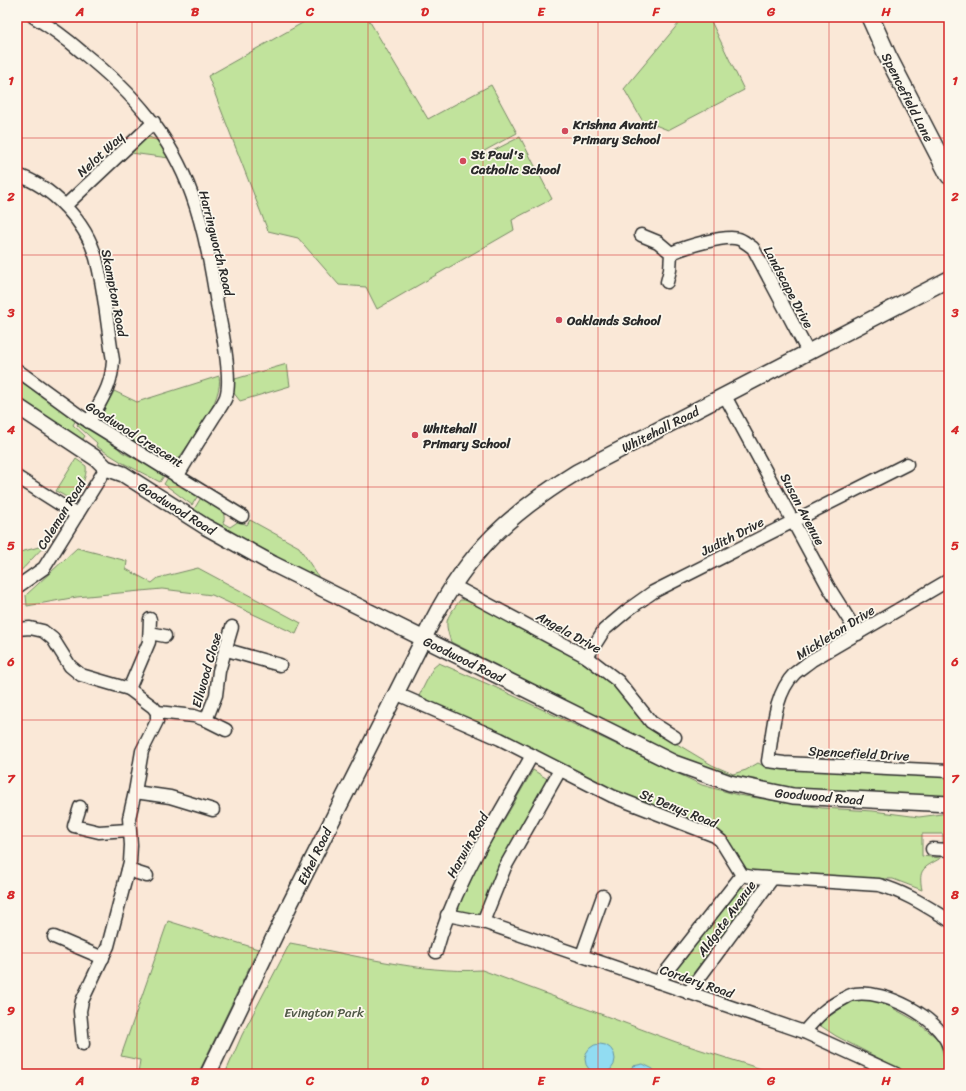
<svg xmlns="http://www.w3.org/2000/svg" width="966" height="1091" viewBox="0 0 966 1091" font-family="Sriracha,sans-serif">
<rect width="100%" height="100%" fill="#fae8d7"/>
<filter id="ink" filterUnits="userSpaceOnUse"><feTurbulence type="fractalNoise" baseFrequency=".025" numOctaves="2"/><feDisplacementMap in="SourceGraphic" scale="8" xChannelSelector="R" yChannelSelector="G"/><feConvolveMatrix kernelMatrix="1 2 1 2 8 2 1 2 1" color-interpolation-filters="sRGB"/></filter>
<g filter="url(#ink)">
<!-- green -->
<g fill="#c1e39c" stroke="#768764">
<path d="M313,17h54l61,102 63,-34 26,48 -40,22 2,3 41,-21 32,62 -40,21 2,10 -137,79 -11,-22 -27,-2 -41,-47 -30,-7 -60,-155z"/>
<path d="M684,17h25l35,73 -76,40 -26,-10 -18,-31z"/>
<path d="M149,137l10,4 10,17 -38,-5 13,-14z"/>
<path d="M287,364l3,22 -50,15 -7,-9 2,-13z"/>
<path d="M17,375l60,43 -4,7 12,11 -4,6 -64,-44z"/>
<path d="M219,376c5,24 -27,62 -40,82 -4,3 -7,4 -12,2l-63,-37c-5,-9 6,-23 10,-32l23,11z"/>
<path d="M80,420l26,17 16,15 43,22 -5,8 -37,-19 -27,-17 1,-3 -20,-18z"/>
<path d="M76,459l10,7c2,9 -7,29 -16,33l-14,-8z"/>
<path d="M169,476l30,18 -7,11 -28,-21z"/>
<path d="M202,496c9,6 27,14 21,27l7,4 9,-6 8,4 3,-5 49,27 21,32 -35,-13 -92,-55z"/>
<path d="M46,545c-11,9 -18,20 -29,29v-21z"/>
<path d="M77,548l50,13 -1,8 26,14 6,-5 40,-10 103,55 -5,11 -84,-39 -50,-6 -85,8 -50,9 -1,-11z"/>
<path d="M460,600h12l112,61 22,14 51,57 55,33 21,9 13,-4 12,-7 4,2 187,10v22l-130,-4 -59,-9 -21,-5 -70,-26 -218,-111c-8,-24 -4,-23 9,-42z"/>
<path d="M439,663l58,25 205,97 36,10 84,13 51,3 46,6 30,-4v33h-6v-12h-21v22l19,2c-18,10 -23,11 -19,32l-29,-11 -85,-2 -62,-6c-12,-11 -14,-30 -27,-39l-45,-15 -52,-22 -204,-97 15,-30z"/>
<path d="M533,770l16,10 -73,138 -22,-4 28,-56z"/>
<path d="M738,887l19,3 -69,90 -18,-7z"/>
<path d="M168,921l90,28 -60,125h-60l2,-14 -19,-4z"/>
<path d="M290,943c61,11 131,31 192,27l194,72 101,32h-552l17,-39z"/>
<path d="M853,1000l27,1 36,20 23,19 10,34h-40l-73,-38 -18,-12z"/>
</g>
<!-- water -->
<g fill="#91dcf2" stroke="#6895a2">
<circle cx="600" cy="1059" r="15"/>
<path d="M643,1064l10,5 3,5h-30l7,-8z"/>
</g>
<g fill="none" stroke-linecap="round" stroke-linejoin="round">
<!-- minor casing -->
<g stroke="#2b2b2b" stroke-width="15">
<g id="minor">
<path d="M34,17c17,10 34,23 49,36 50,40 87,81 109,142 13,36 20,77 26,115 4,19 14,70 8,87 -3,8 -10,16 -14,23 -12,19 -24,38 -35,57"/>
<path d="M17,175c35,11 69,47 79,83 9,33 11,69 17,102 -1,26 -12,40 -24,62"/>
<path d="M65,206l89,-84"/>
<path d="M641,235l17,7 13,11 -1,17 -3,12"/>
<path d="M671,253c14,-6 55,-19 68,-14 5,2 10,6 14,9l55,104"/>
<path d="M17,370l63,46 162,100"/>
<path d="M725,396l104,192 29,46"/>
<path d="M17,477l60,38"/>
<path d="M949,580l-137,80c-5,4 -12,9 -17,13 -22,22 -22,60 -27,88l16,2 165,8"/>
<path d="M452,585l135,72 31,24 33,41 24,15"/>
<path d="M17,587l27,-19 62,-100"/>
<path d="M17,629l13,-1 13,3 10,8 17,27 11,9 48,14 24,18 4,5v9l-15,30 -7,41 -6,26 2,27 -1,17 -22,84 -26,55 -2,10 3,33"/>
<path d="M150,633l15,3"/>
<path d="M227,650l53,15"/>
<path d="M587,657l17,-27 25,-21 24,-17 254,-128"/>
<path d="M129,689l20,-47 1,-23"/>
<path d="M395,693l105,46 112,57 103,40 6,5 21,34 10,2 127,8c26,7 47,21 70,35"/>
<path d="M157,712l37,4 12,4 10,-25 3,-24 13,-44"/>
<path d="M206,720l20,10"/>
<path d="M135,792l35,5 43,13"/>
<path d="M80,807l-6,19 25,6 29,-2"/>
<path d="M932,849l17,1"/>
<path d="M128,870l19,6"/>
<path d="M447,915l36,7 321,110 92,42"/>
<path d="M483,922l22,-55 55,-97"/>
<path d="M54,937l49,21"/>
<path d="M436,952c19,-71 61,-132 96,-197"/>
<path d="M582,955l21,-59"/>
<path d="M658,982l84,-107"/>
<path d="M688,993l84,-114"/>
<path d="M804,1032c14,-16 20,-23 39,-33 4,-2 8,-5 12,-5 31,-4 82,22 94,52"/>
</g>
</g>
<!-- tertiary casing -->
<g stroke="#2b2b2b" stroke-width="18">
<g id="tertiary">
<path d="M17,406l80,53 9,9 17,6 83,53 67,37 401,199 56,20 63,13 156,8"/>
<path d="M208,1074l83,-172 141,-280c36,-70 78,-109 145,-150l372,-193"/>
</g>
</g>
<!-- secondary casing -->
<g stroke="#2b2b2b" stroke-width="20">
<path id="secondary" d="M870,17l18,40 61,118"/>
</g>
<!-- minor -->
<use href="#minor" stroke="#fbf7ec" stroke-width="12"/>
<!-- tertiary -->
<use href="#tertiary" stroke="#fbf7ec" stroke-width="15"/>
<!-- secondary -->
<use href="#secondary" stroke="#fbf7ec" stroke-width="17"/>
</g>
</g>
<!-- grid -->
<path fill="none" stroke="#d62828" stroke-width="1" stroke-opacity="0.55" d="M137,17v1057M252,17v1057M368,17v1057M483,17v1057M598,17v1057M714,17v1057M829,17v1057M17,138h932M17,255h932M17,371h932M17,487h932M17,604h932M17,720h932M17,836h932M17,953h932"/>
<!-- markers -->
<g fill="#d1495b" stroke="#fbf7ec" stroke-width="1.5">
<circle cx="565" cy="131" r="4"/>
<circle cx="463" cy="161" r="4"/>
<circle cx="559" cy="320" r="4"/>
<circle cx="415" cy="435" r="4"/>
</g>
<g text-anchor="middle" stroke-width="3.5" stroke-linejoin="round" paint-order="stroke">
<!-- street labels -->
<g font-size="13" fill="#2b2b2b" stroke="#fbf7ec">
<text transform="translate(908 97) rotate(63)" y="5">Spencefield Lane</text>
<text transform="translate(100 154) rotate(-43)" y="5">Nelot Way</text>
<text transform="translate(217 243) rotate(76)" y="5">Harringworth Road</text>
<text transform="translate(789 287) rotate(62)" y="5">Landscape Drive</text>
<text transform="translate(115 293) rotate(79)" y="5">Skampton Road</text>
<text transform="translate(660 429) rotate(-27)" y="5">Whitehall Road</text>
<text transform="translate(135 434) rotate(32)" y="5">Goodwood Crescent</text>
<text transform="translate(177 508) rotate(32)" y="5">Goodwood Road</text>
<text transform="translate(803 509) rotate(62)" y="5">Susan Avenue</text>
<text transform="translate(61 514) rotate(-58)" y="5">Coleman Road</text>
<text transform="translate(732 536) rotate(-27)" y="5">Judith Drive</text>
<text transform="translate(569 632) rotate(29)" y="5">Angela Drive</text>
<text transform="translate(835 632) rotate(-32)" y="5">Mickleton Drive</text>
<text transform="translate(464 659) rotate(26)" y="5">Goodwood Road</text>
<text transform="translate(206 670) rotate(-74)" y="5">Ellwood Close</text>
<text transform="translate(859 753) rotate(3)" y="5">Spencefield Drive</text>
<text transform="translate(819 796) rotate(5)" y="5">Goodwood Road</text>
<text transform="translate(679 808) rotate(22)" y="5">St Denys Road</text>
<text transform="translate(467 845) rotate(-61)" y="5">Harwin Road</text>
<text transform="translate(314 856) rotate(-64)" y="5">Ethel Road</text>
<text transform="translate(726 918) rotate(-54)" y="5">Aldgate Avenue</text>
<text transform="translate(697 981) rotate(19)" y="5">Cordery Road</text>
</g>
<!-- poi labels -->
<g font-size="13" font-weight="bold" fill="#2b2b2b" stroke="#fbf7ec" text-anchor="start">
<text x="573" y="129">Krishna Avanti<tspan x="573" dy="15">Primary School</tspan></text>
<text x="471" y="159">St Paul's<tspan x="471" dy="15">Catholic School</tspan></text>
<text x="567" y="325">Oaklands School</text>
<text x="423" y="433">Whitehall<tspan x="423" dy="15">Primary School</tspan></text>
</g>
<!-- park labels -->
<g font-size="13" fill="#505947" stroke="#fbf7ec">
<text x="324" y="1017">Evington Park</text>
</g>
</g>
<!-- margin -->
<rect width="966" height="1091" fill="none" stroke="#fbf7ec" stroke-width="44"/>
<rect x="22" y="22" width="922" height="1047" fill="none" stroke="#d62828" stroke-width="1.5"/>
<g font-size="13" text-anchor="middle" font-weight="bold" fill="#d62828">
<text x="80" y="16">A</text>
<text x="195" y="16">B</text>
<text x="310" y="16">C</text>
<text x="425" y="16">D</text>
<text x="541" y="16">E</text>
<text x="656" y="16">F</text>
<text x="771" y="16">G</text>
<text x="886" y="16">H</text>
<text x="11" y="85">1</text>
<text x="955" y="85">1</text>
<text x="11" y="201">2</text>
<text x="955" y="201">2</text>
<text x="11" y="317">3</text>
<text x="955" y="317">3</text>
<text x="11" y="434">4</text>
<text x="955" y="434">4</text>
<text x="11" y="550">5</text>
<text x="955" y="550">5</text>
<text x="11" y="666">6</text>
<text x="955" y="666">6</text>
<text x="11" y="783">7</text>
<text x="955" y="783">7</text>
<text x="11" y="899">8</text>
<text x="955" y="899">8</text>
<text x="11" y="1015">9</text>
<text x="955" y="1015">9</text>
<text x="80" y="1085">A</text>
<text x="195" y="1085">B</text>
<text x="310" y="1085">C</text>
<text x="425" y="1085">D</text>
<text x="541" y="1085">E</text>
<text x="656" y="1085">F</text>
<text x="771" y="1085">G</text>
<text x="886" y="1085">H</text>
</g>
</svg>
